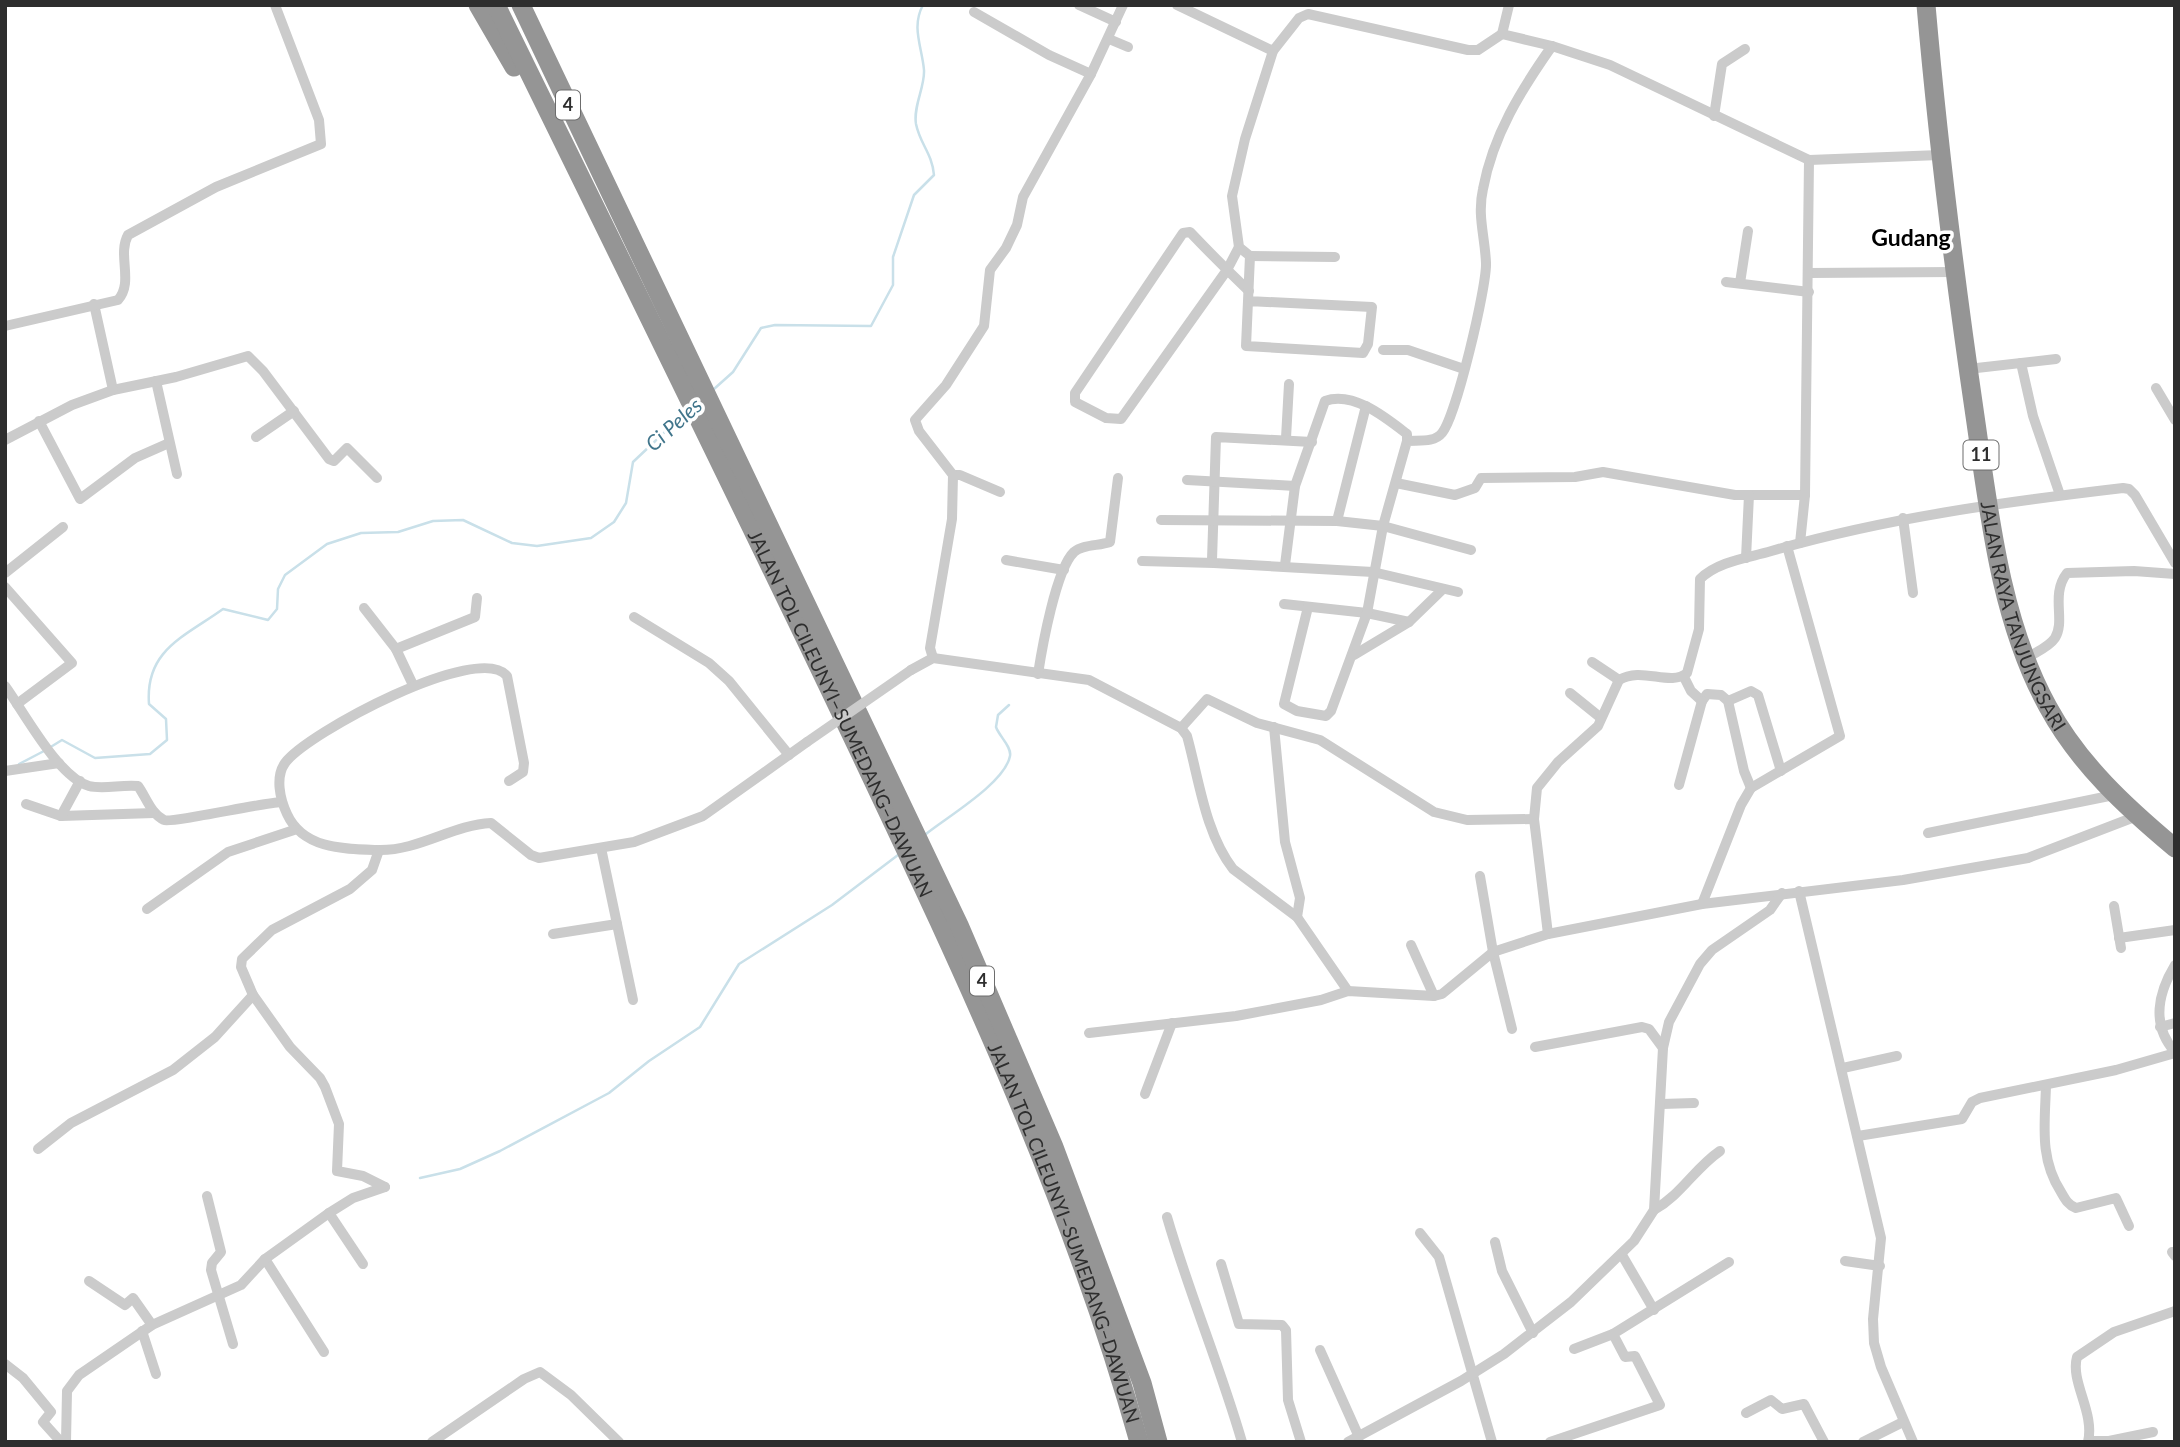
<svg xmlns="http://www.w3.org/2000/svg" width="2180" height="1447" viewBox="0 0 2180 1447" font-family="Lato,sans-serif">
<rect width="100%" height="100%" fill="#fff"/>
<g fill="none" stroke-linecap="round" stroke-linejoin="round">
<!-- stream -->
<g stroke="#c9e0e9" stroke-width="2.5">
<path d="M714,389l19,-17 28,-44 14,-3 96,1 22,-41v-28l21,-62 20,-20c-2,-22 -14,-31 -18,-51 -3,-18 9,-37 8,-54 -2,-23 -13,-43 -1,-65"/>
<path d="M49,748l13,-8 33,18 55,-4 17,-14 -1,-21 -17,-15c-4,-54 35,-67 74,-95l45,11 9,-11 1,-20 7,-14 42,-31 34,-11 37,-1 35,-11 30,-1 49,23 25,3 54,-8 23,-16 12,-19 7,-41 54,-51"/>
<path d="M19,764l25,-13"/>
<path d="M926,834c21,-17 79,-51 84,-78 2,-9 -11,-20 -14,-29l2,-12 11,-10"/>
<path d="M420,1178l40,-9 40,-18 109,-58 40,-32 51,-34 39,-63 93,-59 66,-50"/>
</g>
<!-- street -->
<g stroke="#cbcbcb" stroke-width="10">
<path d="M1079,5l37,17"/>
<path d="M1177,5l96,46 26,-33 9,-4 160,36h10l24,-16 50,12 58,19 199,95 131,-5"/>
<path d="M974,12l75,43 42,19"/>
<path d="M1502,34l7,-29"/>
<path d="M1109,39l19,8"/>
<path d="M1714,116l8,-52 23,-15"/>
<path d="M1239,247l-12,23 -106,149 -15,-1 -31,-16v-9l108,-160 7,-1c19,20 39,40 59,59"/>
<path d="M1250,256l85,1"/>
<path d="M1809,273l145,-1"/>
<path d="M1726,282l83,10"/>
<path d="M1740,283l8,-52"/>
<path d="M1248,301l124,6 -4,37 -5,9 -117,-7 4,-90 -11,-9 -7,-51 13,-57 28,-88"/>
<path d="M94,304l19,86 63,-13 72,-21 15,15 66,88 5,2 13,-13 30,30"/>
<path d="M5,326l113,-26c16,-18 -1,-45 10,-65l88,-48 105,-43 -2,-24 -44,-115"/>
<path d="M1383,350h25l56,19"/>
<path d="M2021,363l12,53 27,79"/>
<path d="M1968,369l88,-10"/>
<path d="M156,381l21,93"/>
<path d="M2156,388l19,32"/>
<path d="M39,421l41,78 55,-41 34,-15"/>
<path d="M256,437l38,-26"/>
<path d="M1286,438l3,-54"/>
<path d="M5,440l67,-35 41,-15"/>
<path d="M1312,442l-96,-5 -4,123 2,3 159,9 85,20"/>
<path d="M953,475h7l40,17"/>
<path d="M1187,480l108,6"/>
<path d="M1396,483l59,12 20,-7 6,-10 94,-1 28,-5 132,23h70"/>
<path d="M1903,518l10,75"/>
<path d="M1161,520l176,1 46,5 88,24"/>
<path d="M1337,521l29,-115"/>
<path d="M1800,543l5,-48 4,-335"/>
<path d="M1746,558l3,-63"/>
<path d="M1006,560l58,10"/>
<path d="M1142,561l72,2"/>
<path d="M1285,565l10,-79 30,-85c28,-10 60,16 82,33v7"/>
<path d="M5,573l58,-46"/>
<path d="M5,587l67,76 -55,41"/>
<path d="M1284,604l83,9 42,9"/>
<path d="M1308,607l-24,97 13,7 29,5 5,-5 36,-98 16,-87 24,-85c12,-1 27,2 35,-8 14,-16 45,-147 44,-170 -1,-26 -9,-48 -3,-74 10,-54 38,-99 69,-143"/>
<path d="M364,608l32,41 17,36"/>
<path d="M634,617l75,46 20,18 60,74"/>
<path d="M396,649l79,-32 2,-19"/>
<path d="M1354,655l55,-33 34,-33"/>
<path d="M933,658l-3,-10 22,-129 1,-44 -34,-44 -4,-11 31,-35 38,-59 6,-56 16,-22 11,-23 6,-28 68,-123 32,-69"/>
<path d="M2027,658c9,-6 22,-11 28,-20 11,-18 -5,-43 12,-65l67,-2 41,3"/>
<path d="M1592,662l27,18"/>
<path d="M911,670l22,-12 156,22 92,48 6,8c12,43 18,97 46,133l64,48 51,74"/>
<path d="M1038,674c4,-26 18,-105 36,-122 9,-8 25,-6 36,-10l8,-64"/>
<path d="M1684,677l7,14 11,10 5,-7 14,1 7,6 16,70 7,17"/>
<path d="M5,686c19,26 53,91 84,100 15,4 33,-2 49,0 8,11 13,28 26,34 7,3 98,-17 117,-18"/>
<path d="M1570,693l31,25"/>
<path d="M1728,701l23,-10 7,4 23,76"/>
<path d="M1274,727l11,115 15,56 -3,19"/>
<path d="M1181,728l26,-29 50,24 63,17 114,72 33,8 67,-1"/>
<path d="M5,771l54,-8"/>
<path d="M509,781l14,-9 1,-9 -17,-87c-28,-35 -200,57 -222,87 -10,14 -5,36 2,51 16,35 56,35 91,36 41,1 74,-25 113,-27l40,32 8,3 95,-16 69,-26 104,-74"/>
<path d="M1679,785l23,-84"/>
<path d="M26,804l35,12 93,-3"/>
<path d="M61,816l19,-35"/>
<path d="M1928,833l186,-38"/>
<path d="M601,848l32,152"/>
<path d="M379,850l-7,20 -22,19 -78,41 -30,29 -1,8 12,28 37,52 30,31 5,9 14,37 -2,47 26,5 22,11"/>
<path d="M1480,876l13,76 19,77"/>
<path d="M1799,891l82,347 -8,81 1,24 7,24 32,75"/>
<path d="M1702,904l39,-99 10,-17 89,-52 -53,-190"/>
<path d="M2114,906l7,42"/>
<path d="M147,909l81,-57 66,-22"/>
<path d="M553,934l64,-10"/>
<path d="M1548,934l-14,-115 3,-31 21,-26 40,-36 21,-46c23,-14 51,7 68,-7l12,-44 1,-50c17,-17 46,-21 68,-27 116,-34 236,-50 355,-64l6,1 6,6 40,68"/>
<path d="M2119,938l56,-8"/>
<path d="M1411,945l23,51"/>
<path d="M2175,965c-17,28 -24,60 0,87"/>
<path d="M2160,1027l15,-4"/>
<path d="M1089,1033l147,-17 85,-16 27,-9 86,5 8,-2 51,-42 55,-18 154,-30 201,-24 125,-22 109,-42"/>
<path d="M1535,1047l107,-20 7,2 14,19"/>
<path d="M1843,1068l54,-12"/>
<path d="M2046,1085c-1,39 -7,73 15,107 4,7 7,13 15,16l40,-10 13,28"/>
<path d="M1145,1094l27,-71"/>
<path d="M1662,1104l32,-1"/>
<path d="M1858,1136l104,-17 10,-17 8,-4 136,-28 59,-17"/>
<path d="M38,1149l33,-26 102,-53 42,-33 38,-42"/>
<path d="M207,1196l14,56 -9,11 -1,7 22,74"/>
<path d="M1654,1210c27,-15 41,-42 66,-59"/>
<path d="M329,1213l34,51"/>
<path d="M1167,1217c22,76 53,149 75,225"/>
<path d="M1420,1233l19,24 53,185"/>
<path d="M1495,1242l7,29 31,62"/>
<path d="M2172,1252l3,4"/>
<path d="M1622,1255l32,55"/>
<path d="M265,1259l59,93"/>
<path d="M1845,1261l35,5"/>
<path d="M1221,1264l18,60 43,1 4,5 2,70 13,42"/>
<path d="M89,1281l36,24 8,-7 19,27"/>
<path d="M142,1331l14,43"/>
<path d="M1574,1349l39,-15"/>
<path d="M1320,1350l39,87"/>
<path d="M5,1364l18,14 28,34 -8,10 18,20"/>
<path d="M1746,1413l25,-13 11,9 22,-5 20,38"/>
<path d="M2089,1441h20l44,-9"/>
<path d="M66,1442l1,-51 12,-16 73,-50 89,-40 24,-26 64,-46 24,-15 32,-11"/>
<path d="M432,1442l92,-63 16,-7 31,23 48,47"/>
<path d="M1348,1442l113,-61 43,-27 67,-52 63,-61 20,-31 9,-162 6,-26 31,-58 12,-14 58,-40 12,-17"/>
<path d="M1550,1442l110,-37 -25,-49 -10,1 -12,-23 116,-72"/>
<path d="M1863,1442l40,-20"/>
<path d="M2088,1442c7,-30 -18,-60 -11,-85l37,-25 61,-21"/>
</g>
<!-- highway -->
<g stroke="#959595" stroke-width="19">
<path d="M478,5l36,62"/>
<path id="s1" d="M496,5c122,249 245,498 364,748 106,224 212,449 279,689"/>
<path d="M521,5l438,920 95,222 88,236 16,59"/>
<path id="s2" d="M1926,5c12,138 29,274 49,411 14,96 25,204 73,291 31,57 78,100 127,141"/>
</g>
<!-- street-bridge -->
<path stroke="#cbcbcb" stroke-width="10" d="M807,742l104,-72"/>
</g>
<g text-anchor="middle" stroke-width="7" stroke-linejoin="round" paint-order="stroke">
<!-- shield labels -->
<g fill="#fff" stroke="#6d6d6d" stroke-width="2">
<rect x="556" y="90.5" width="24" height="29" rx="5"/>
<rect x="1963.5" y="440.5" width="35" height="29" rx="5"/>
<rect x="970" y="966.5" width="24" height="29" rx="5"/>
</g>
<g font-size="18" font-weight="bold" fill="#2e2e2e">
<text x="568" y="111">4</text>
<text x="1981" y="461">11</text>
<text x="982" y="987">4</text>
</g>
<!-- street labels -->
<g font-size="19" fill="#2e2e2e" stroke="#fff">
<text dy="7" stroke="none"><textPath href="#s2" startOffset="621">JALAN RAYA TANJUNGSARI</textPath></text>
<text dy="7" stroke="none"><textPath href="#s1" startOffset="788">JALAN TOL CILEUNYI–SUMEDANG–DAWUAN</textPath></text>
<text dy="7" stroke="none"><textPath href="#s1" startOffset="1354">JALAN TOL CILEUNYI–SUMEDANG–DAWUAN</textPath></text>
</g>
<!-- water labels -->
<g font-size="21" font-style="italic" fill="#40758b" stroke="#fff">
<text transform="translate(674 425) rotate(-42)" y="7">Ci Peles</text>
</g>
<!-- quarter labels -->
<g font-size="23" font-weight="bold" fill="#000" stroke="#fff">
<text x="1911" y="246">Gudang</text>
</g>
</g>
<!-- border -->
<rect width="2180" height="1447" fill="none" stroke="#2e2e2e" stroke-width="14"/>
</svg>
